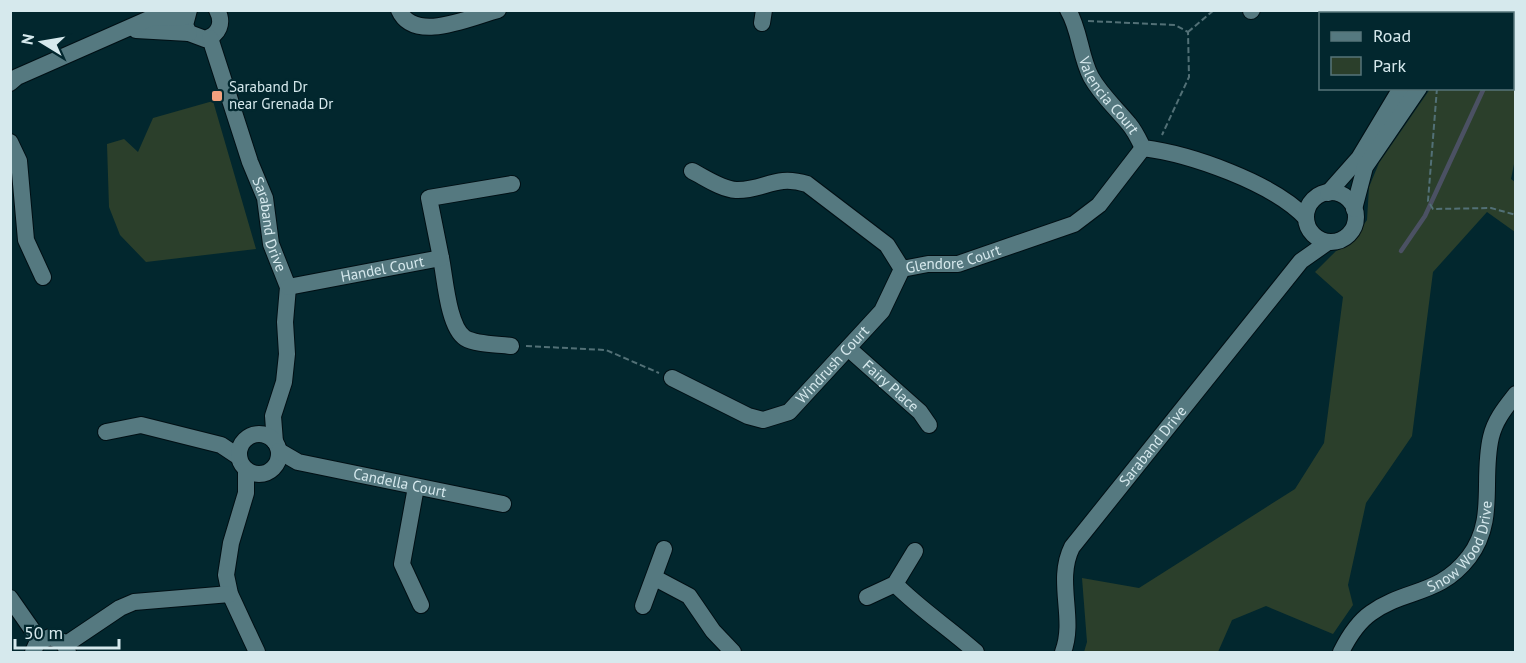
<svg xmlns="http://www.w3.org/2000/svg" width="1526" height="663" viewBox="0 0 1526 663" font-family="'PT Sans',sans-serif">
<rect width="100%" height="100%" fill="#02272e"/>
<!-- green -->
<g fill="#2b3f2b">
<path d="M1485,11h30l1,143 -5,25 4,3v50l-28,-20 -54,60 -21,164 -46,67 -18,82 5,20 -20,29 -67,-28 -34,14 -14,32h-134l3,-10 -5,-64 57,10 156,-99 29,-46 19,-146 -28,-25 21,-21 13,-6 18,-25 2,-33 10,-24 51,-74 82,-1v-74l-29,-1z"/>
<path d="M213,101l43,148 -110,13 -26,-27 -11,-28 -2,-63 17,-5 14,13 15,-34z"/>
</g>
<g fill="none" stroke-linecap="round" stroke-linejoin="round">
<!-- stream -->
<g stroke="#4b5163" stroke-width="4.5">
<path d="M1512,32l4,-6"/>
<path d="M1401,251l24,-35 59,-128"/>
</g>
<!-- minor casing -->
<g stroke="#000f14" stroke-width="18">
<g id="minor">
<path d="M189,10l-4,15 4,8 16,6c14,-4 19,-16 12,-29"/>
<path d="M399,10c15,34 72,7 99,0"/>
<path id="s1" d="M1068,10c12,20 12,46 23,67 10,18 25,31 38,47 6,7 10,16 14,24 48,6 130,35 163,70"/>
<path d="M1251,11l1,-1"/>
<path d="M1443,14l1,-4"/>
<path d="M1460,14l1,-4"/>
<path d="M762,23l2,-13"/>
<path d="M136,30l53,3"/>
<path id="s2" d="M210,38l40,124 15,36 6,46 17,43 -3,35 2,32 -3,28 -11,34 2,26"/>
<path d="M10,83l7,-6 134,-59 34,-1"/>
<path d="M10,142l9,19 7,79 17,37"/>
<path id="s3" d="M692,171c14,7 29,18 44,19 29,1 38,-16 71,-6l80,61 15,24 26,-5h30l116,-40 25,-19 44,-57"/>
<circle cx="1331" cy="217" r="25"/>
<path d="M1328,193l31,-35 42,-70"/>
<path d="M1354,209l11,-42 54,-79"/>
<path d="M441,258c4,19 7,69 24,80 12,7 33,6 46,8"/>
<path id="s4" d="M288,287l153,-29 -12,-60 83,-14"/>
<path id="s5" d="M848,348l72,64 9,13"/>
<path id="s6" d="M672,378l76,38 15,4 26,-8 93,-101 20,-42"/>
<path d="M106,432l35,-7 80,20 18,12"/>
<circle cx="259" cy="454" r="20"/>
<path id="s7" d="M279,451l19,11 205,42"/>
<path d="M246,470v23l-15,50 -5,32 4,19 27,58"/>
<path d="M416,487l-14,77 19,41"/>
<path d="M655,578l34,18 24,35 20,21"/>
<path d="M895,584c26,26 54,44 81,68"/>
<path d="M867,597l28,-13 20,-33"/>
<path d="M10,598l30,43"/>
<path d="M643,606l21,-57"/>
<path d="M65,645l55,-37 14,-6 96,-8"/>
<path d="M33,652l4,-9 13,-6 13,5 5,10"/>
<path id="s8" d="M1063,652c13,-34 -8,-71 9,-105l229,-286 27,-19"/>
<path id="s9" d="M1341,652c7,-14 17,-30 30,-39 35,-25 68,-17 98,-56 28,-37 12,-78 22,-120 4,-17 14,-29 25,-43"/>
</g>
</g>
<!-- path -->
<g stroke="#527076" stroke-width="2" stroke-dasharray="6 3" stroke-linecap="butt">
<path d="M1088,21l87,4 13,7 1,45 -27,58"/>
<path d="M1188,32l26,-22"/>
<path d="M1437,88l-9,113 5,8 58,-1 25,7"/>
<path d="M526,346l80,4 53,23"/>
</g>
<!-- minor -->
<use href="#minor" stroke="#557980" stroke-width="16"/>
</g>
<!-- markers -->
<rect fill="#f2a17e" stroke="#02272e" stroke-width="2" x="211" y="90" width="12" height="12" rx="3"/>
<g text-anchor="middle" stroke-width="4.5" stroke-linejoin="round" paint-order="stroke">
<!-- poi labels -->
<g font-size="15" fill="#d6e9ed" stroke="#02272e" text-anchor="start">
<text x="229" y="92">Saraband Dr<tspan x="229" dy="17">near Grenada Dr</tspan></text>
</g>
<!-- street labels -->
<g font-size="15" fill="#d6e9ed" stroke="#02272e">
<text dy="5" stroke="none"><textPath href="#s1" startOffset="96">Valencia Court</textPath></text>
<text dy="5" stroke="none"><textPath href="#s2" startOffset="196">Saraband Drive</textPath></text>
<text dy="5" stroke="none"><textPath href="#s3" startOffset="302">Glendore Court</textPath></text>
<text dy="5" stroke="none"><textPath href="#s4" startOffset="96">Handel Court</textPath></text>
<text dy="5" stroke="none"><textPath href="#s6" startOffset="192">Windrush Court</textPath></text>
<text dy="5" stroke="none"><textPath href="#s5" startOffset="57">Fairy Place</textPath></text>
<text dy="5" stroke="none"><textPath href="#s8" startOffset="236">Saraband Drive</textPath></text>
<text dy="5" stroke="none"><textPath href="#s7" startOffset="126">Candella Court</textPath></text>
<text dy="5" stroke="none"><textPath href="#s9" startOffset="168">Snow Wood Drive</textPath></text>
</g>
</g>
<!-- border -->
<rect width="1526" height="663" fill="none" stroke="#d6e9ed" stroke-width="24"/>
<!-- legend -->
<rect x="1319" y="12" width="195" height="78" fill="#02272e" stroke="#57757a" stroke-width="1.5"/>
<rect x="1331" y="32" width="30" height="9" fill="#557980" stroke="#57757a" stroke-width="1.5"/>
<text x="1373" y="42" font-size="18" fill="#d6e9ed">Road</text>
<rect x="1331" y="57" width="30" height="18" fill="#2b3f2b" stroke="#57757a" stroke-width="1.5"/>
<text x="1373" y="72" font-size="18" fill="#d6e9ed">Park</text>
<!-- north arrow -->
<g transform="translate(42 42) rotate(281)" stroke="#02272e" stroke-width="4.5" paint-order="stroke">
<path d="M0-4.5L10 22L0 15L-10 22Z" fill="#d6e9ed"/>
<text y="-9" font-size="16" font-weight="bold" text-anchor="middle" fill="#d6e9ed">N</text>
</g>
<!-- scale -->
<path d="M15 639v9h104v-9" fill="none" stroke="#d6e9ed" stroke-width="3"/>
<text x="24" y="639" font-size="18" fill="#d6e9ed" stroke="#02272e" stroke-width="4.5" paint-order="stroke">50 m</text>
</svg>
